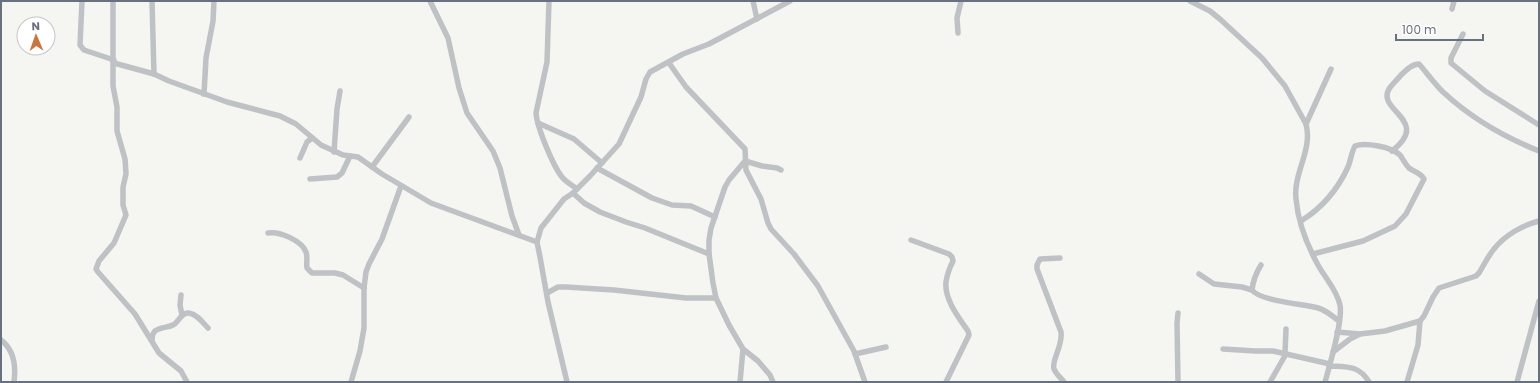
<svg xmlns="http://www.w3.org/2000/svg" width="1540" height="383" viewBox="0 0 1540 383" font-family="Poppins,sans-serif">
<rect width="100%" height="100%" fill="#f5f5f2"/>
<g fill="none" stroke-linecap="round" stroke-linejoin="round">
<!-- street -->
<g stroke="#bfc2c5" stroke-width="5.5">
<path d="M82,1l-2,44 4,5 30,10"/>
<path d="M113,1v85l4,21v24l8,28 1,15 -3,13v18l3,10 -12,28 -15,18 -3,8 2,3 37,42 24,39 22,18 6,11"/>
<path d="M152,1l2,73"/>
<path d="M430,1l18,37 11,50 8,25 26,38 7,17 12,48 7,19"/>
<path d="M549,1l-2,61 -11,51c1,14 17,53 26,64 4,5 10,8 15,12"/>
<path d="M753,1l4,18"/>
<path d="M1190,1l20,10 11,9 41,38 23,28 21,38c7,26 -13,49 -10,75 2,22 11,46 22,66 7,13 19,25 22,40 3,16 -10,59 -15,77"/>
<path d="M1452,9l2,-8"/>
<path d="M958,33l-1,-15 4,-17"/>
<path d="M1463,34l-12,24v5l34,28 54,34"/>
<path d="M114,63l40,11 15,7 58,21 53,14 16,8 25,21 22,10 15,2 24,17 49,29 106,39"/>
<path d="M669,63l17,24 59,62 1,21 15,29 7,24 3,6 23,25 24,32 36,65 11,31"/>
<path d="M204,94l2,-36 7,-37 1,-20"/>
<path d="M538,123l36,16 28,24"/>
<path d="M1306,124l25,-55"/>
<path d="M1392,151c40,-31 -16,-40 -3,-62 3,-5 9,-10 12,-14 5,-5 11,-11 18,-11 8,9 15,19 24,28 28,26 61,45 96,59"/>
<path d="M334,152l3,-43 3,-18"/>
<path d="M300,158l7,-16 5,-4"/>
<path d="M372,167l37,-50"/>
<path d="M597,168l55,30 20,7 19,1 24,11"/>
<path d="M310,179l27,-2 5,-4 8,-17"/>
<path d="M573,193l11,10 16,9 26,10 19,6 64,26"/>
<path d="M1301,221c21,-13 36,-30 47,-54 3,-7 3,-14 7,-21 10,-4 37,1 45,9 3,4 5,9 9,13 5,4 12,5 15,11l-18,35 -11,12 -32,15 -50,13"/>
<path d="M268,233c12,-2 34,8 38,19 2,5 0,11 1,16l5,5h23l8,2 21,13"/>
<path d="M911,240l38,14 3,3 1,4c-3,6 -6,14 -7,21 -2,17 13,36 22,49l1,4 -23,47"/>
<path d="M1060,258l-20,1 -3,6v4l24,63c2,14 -10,29 -7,37 2,5 7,9 10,13"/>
<path d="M1261,265c-5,8 -8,15 -9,25 8,11 51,14 66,18 8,2 14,8 21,13"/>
<path d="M1199,274l15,10 28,3 10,3"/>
<path d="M547,293l11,-6h8l48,3 72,8h30"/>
<path d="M181,295l-1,10 2,10"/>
<path d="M1178,313l-1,10 1,59"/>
<path d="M1337,332l23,2"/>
<path d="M1,340c13,10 15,27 13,42"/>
<path d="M152,340c0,-3 1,-7 3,-9 5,-4 12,-3 18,-6 6,-3 8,-13 16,-12 8,1 14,10 19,15"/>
<path d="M1223,349l32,2h18l57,13"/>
<path d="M1333,352l17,-13 10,-5 25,-3 35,-10 4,-5 9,-19 6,-9 37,-12 3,-3c5,-8 9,-17 15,-24 11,-14 29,-24 45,-28"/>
<path d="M1285,353l1,-24"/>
<path d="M855,354l31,-7"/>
<path d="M1329,366c18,1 30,-1 40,16"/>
<path d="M351,382l9,-31 4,-23v-40l2,-16 3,-8 13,-25 19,-53"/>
<path d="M567,382l-19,-80 -8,-45 -3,-15 4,-14 23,-29 9,-6 17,-17 29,-32 22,-47 5,-18 4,-7 33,-18 26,-10 81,-43"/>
<path d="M740,382l3,-33"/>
<path d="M773,382l-3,-7 -12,-14 -15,-12 -14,-24 -13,-27 -3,-15 -4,-29v-14l2,-12 14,-41 4,-7 16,-19 17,5 15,2 4,2"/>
<path d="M1270,382l16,-28"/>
<path d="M1407,382l11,-37 2,-24"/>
<path d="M1517,382l22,-81"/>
</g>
</g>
<!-- border -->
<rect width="1540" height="383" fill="none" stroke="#68717f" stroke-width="4"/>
<!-- north arrow -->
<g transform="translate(36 36) rotate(358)"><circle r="19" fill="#ffffff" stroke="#c3c6cc"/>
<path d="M0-3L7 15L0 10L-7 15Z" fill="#cc743b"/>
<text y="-6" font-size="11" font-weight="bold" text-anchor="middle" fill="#68717f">N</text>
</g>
<!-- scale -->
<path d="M1396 34v6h87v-6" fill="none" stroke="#68717f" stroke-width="2"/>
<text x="1402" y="34" font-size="12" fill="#68717f" stroke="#ffffff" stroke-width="3" paint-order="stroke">100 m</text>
</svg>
